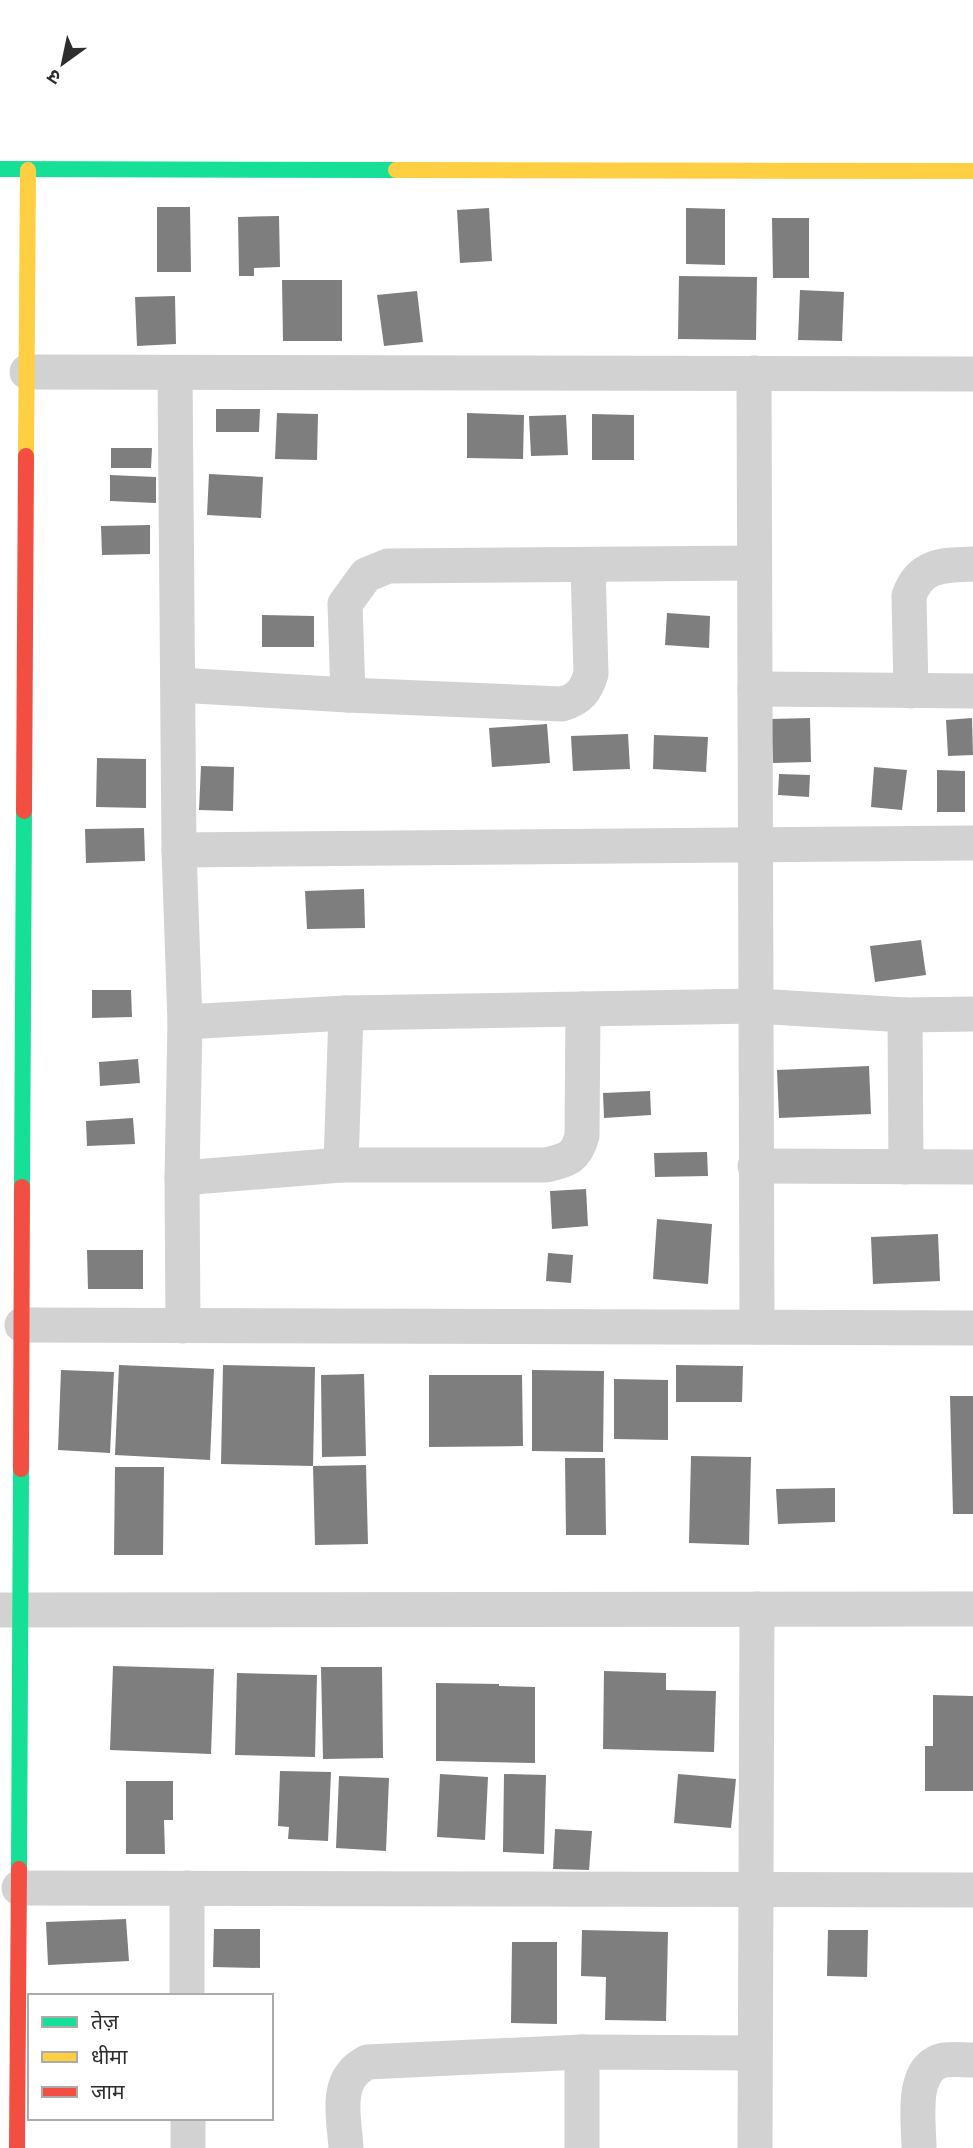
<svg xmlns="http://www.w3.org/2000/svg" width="973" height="2148" viewBox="0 0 973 2148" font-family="'Exo 2','Noto Sans Devanagari',sans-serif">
<rect width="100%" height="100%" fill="#fff"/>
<!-- building -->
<g fill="#7e7e7e">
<path d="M157,207h33l1,65h-34z"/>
<path d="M489,208l3,53 -32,2 -3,-53z"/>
<path d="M686,208l39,1v56l-39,-1z"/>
<path d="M279,216l1,51 -26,1v8h-15l-1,-59z"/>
<path d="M772,218h37v60h-36z"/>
<path d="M679,276l78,1 -1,63 -78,-1z"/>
<path d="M282,280h60v61h-59z"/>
<path d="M800,290l44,2 -2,49 -44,-1z"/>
<path d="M417,291l6,51 -39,4 -7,-51z"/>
<path d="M175,296l1,48 -39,2 -2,-49z"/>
<path d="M216,409h44l-1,23h-43z"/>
<path d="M277,413l41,1 -1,46 -42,-1z"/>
<path d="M467,413l57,2 -1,44 -56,-1z"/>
<path d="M592,414l42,1v45h-42z"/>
<path d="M566,415l2,40 -37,1 -2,-40z"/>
<path d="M111,448h41l-1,20h-40z"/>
<path d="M209,474l54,3 -2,41 -54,-3z"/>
<path d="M110,475l46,2v26l-46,-2z"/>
<path d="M150,525v29l-48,1 -1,-29z"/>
<path d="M667,613l43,3 -1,32 -44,-3z"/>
<path d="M262,615l52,1v31h-52z"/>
<path d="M810,718l1,44 -38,1 -2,-44z"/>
<path d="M972,718l1,37 -25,1 -2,-36z"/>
<path d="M547,724l3,39 -58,4 -3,-39z"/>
<path d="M628,734l2,35 -57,2 -2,-35z"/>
<path d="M654,735l54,2 -2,35 -53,-3z"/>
<path d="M97,758l49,1v49l-50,-1z"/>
<path d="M201,766l33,1 -1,44 -34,-1z"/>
<path d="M874,767l33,3 -5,40 -31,-3z"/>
<path d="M937,770l28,1v41h-28z"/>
<path d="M779,774l31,1 -1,22 -31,-2z"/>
<path d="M144,828l1,33 -59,2 -1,-34z"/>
<path d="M364,889l1,39 -58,1 -2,-38z"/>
<path d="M921,940l5,35 -51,7 -5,-36z"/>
<path d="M92,990h39l1,27 -40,1z"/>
<path d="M138,1059l2,24 -40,3 -1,-24z"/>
<path d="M869,1066l2,48 -92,4 -2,-48z"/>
<path d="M650,1091l1,24 -47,3 -1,-25z"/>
<path d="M133,1118l2,26 -48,2 -1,-25z"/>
<path d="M707,1152l1,24 -53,1 -1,-24z"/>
<path d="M586,1189l2,37 -36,3 -2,-38z"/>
<path d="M657,1219l55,5 -4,60 -55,-5z"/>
<path d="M938,1234l2,47 -67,3 -2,-47z"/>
<path d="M87,1250h56v39h-55z"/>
<path d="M548,1253l25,2 -2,28 -25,-2z"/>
<path d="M119,1365l95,4 -4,91 -95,-5z"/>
<path d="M223,1365l92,2 -2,99 -92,-2z"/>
<path d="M676,1365l67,1 -1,36h-66z"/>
<path d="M61,1370l53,2 -4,81 -52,-3z"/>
<path d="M532,1370l72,1 -1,81 -71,-1z"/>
<path d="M364,1374l2,82 -44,1 -1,-82z"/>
<path d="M429,1375h93l1,71 -94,1z"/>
<path d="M614,1379l54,1v60l-54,-1z"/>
<path d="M950,1396h23v118h-20z"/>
<path d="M691,1456l60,1 -2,88 -60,-2z"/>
<path d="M565,1458h40l1,77h-40z"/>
<path d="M366,1465l2,79 -53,1 -2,-79z"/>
<path d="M115,1467h49l-1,88h-49z"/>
<path d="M835,1488v34l-57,2 -2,-35z"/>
<path d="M113,1666l101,3 -3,85 -101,-4z"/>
<path d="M321,1667h61l1,91 -60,1z"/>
<path d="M604,1671l62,2v17l50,1 -2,61 -111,-3z"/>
<path d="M237,1673l80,2 -2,82 -80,-2z"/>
<path d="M436,1683l63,1v2l36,1v76l-99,-2z"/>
<path d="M933,1695l40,1v95h-48v-45h8z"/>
<path d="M280,1771l51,1 -3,69 -40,-2 1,-12 -11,-1z"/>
<path d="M440,1774l48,3 -3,63 -48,-3z"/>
<path d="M504,1774l42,1 -2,79 -41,-2z"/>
<path d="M678,1774l58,5 -5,49 -57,-5z"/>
<path d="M339,1776l50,2 -3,73 -50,-3z"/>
<path d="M126,1781h47v39h-9l1,34h-39z"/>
<path d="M555,1829l37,2 -3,39 -36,-1z"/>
<path d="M126,1919l3,42 -81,4 -2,-43z"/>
<path d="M214,1929h46v39l-47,-1z"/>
<path d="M582,1930l86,2 -2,89 -61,-1 1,-43 -25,-1z"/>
<path d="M828,1930h40l-1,47 -40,-1z"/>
<path d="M512,1942h45v82l-46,-1z"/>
</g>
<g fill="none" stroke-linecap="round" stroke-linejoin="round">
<!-- street -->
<g stroke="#d2d2d2" stroke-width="35">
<path d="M27,372l946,2"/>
<path d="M175,373l4,477 6,172 -3,156 1,148"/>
<path d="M754,373l3,954"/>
<path d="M178,685l170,10 214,9c18,-5 24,-14 29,-30l-3,-108"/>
<path d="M755,689l218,2"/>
<path d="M911,691l-2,-95c11,-32 35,-31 64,-32"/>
<path d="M348,695l-3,-91 21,-29 22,-9 366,-3"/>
<path d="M179,850l794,-7"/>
<path d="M185,1022l161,-9"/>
<path d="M341,1165l5,-152 410,-7 149,9"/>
<path d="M755,1166l218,1"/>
<path d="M906,1167l-1,-152 68,-1"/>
<path d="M182,1178l159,-13h205c21,-5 30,-7 36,-29l1,-127"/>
<path d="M22,1325l951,3"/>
<path d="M0,1610l973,-1"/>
<path d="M19,1888l954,2"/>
<path d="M187,1888v108"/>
<path d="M188,2118v30"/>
<path d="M346,2148c-1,-22 -10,-58 8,-76 3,-4 9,-7 13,-10l215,-10 173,1"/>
<path d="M582,2148v-96"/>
<path d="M755,2148l2,-539"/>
<path d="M919,2148c0,-25 -9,-76 21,-87 9,-3 23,-1 33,-1"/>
</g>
<!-- fast -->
<g stroke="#16e098" stroke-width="16">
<path d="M0,169l396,1"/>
<path d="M22,1187l2,-376"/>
<path d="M19,1869l2,-400"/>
</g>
<!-- slow -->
<g stroke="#ffcf43" stroke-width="16">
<path d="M396,170l577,1"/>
<path d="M26,456l2,-286"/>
</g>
<!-- jam -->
<g stroke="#f24e42" stroke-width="16">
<path d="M24,811l2,-355"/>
<path d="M21,1469l1,-282"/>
<path d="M17,2148l2,-279"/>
</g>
</g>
<!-- legend -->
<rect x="28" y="1994" width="245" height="126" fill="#ffffff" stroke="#ababab" stroke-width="2"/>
<rect x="42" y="2017" width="35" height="10" fill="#16e098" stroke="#ababab" stroke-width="2"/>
<text x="91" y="2029" font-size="21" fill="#2d2d2d">तेज़</text>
<rect x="42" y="2052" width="35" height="10" fill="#ffcf43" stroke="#ababab" stroke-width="2"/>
<text x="91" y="2064" font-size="21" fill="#2d2d2d">धीमा</text>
<rect x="42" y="2087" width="35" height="10" fill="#f24e42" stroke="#ababab" stroke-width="2"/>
<text x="91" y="2099" font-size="21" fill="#2d2d2d">जाम</text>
<!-- north arrow -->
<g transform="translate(63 63) rotate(213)" stroke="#ffffff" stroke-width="5" paint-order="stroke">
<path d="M0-5L12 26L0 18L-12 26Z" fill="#2d2d2d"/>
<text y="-10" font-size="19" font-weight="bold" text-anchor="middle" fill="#2d2d2d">उ</text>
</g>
</svg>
